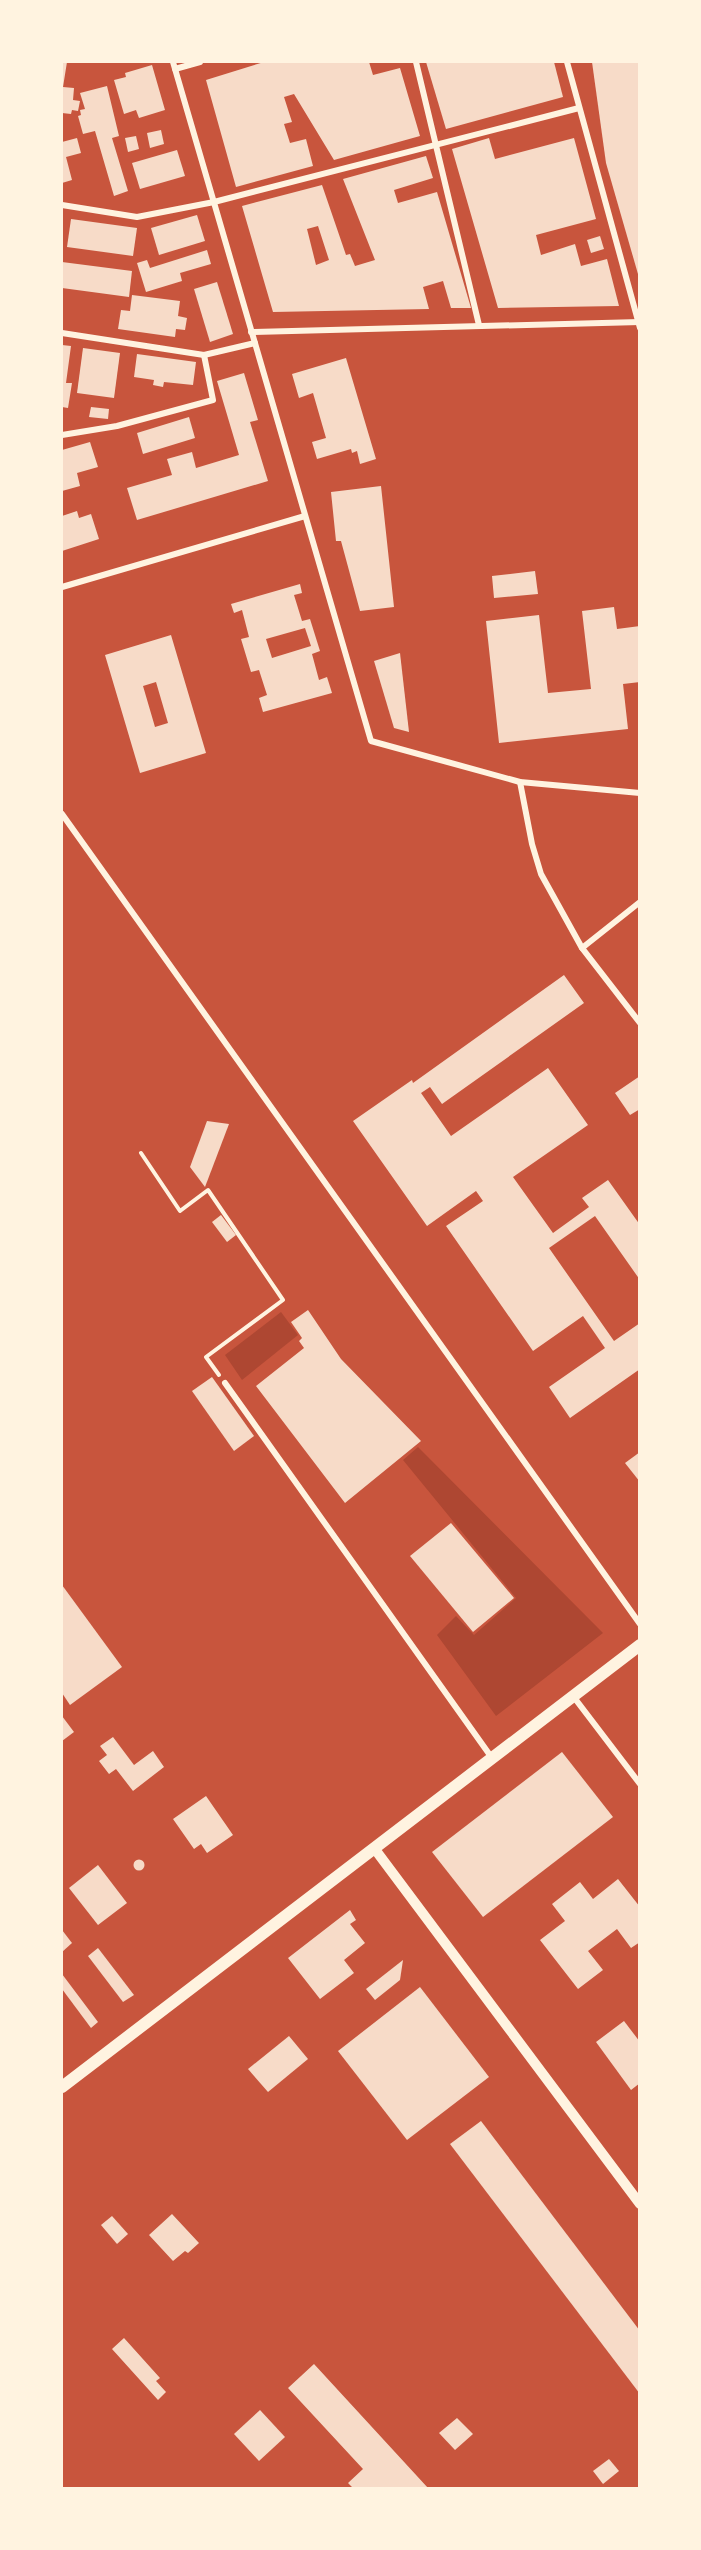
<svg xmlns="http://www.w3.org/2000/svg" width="701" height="2550" viewBox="0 0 701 2550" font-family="Inter,sans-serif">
<rect width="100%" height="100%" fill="#c8553d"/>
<!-- green -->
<g fill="#ae4732">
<path d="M281,1312l17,23 -56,45 -17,-25z"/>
<path d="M418,1447l185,186 -107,83 -59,-81 19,-19 18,19 42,-37 -113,-138z"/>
</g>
<!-- building -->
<g fill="#f7dbc8" fill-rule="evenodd">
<path d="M62,62h5l-4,25 11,1 -1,12 7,1 -2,10 -6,-1 -1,4 -9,-1z"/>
<path d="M264,62h105l4,13 27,-7 20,68 -86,24 -40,-66 -10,3 8,25 -8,2 6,19 16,-4 7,27 -77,21 -30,-107z"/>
<path d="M426,62h128l9,35 -117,32z"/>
<path d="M592,62h48v219l-34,-118z"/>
<path d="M152,65l13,45 -26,8 -3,-8 -12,4 -10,-34 12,-3 -1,-4z"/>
<path d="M107,86l12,50 -7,2 16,53 -14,5 -19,-65 -12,3 -5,-18 3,-1 -1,-5 5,-1 -5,-16z"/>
<path d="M161,130l3,14 -14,4 -3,-15z"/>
<path d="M136,136l3,13 -11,3 -3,-14z"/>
<path d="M77,138l4,15 -15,4 6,23 -10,3v-41z"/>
<path d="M489,138l6,21 79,-21 22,81 -60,16 5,20 34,-11 6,22 26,-7 12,47 -121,2 -46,-159z"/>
<path d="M177,150l8,26 -45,13 -8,-26z"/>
<path d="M426,156l7,22 -39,12 4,13 39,-11 34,116h-20l-8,-27 -20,6 6,22 -156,3 -31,-106 80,-21 24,70 4,-1 5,12 20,-6 -32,-81zM318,226l11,34 -13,5 -9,-36z"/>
<path d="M197,215l8,26 -46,14 -8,-27z"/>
<path d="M71,219l66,9 -4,28 -66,-9z"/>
<path d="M600,236l4,13 -13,4 -4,-13z"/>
<path d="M207,250l4,14 -31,9 2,8 -36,11 -9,-29 10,-3 3,8z"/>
<path d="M62,262l70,9 -3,26 -67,-9z"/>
<path d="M217,282l16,52 -23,8 -16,-53z"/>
<path d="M132,295l48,6 -2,15 9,2 -2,12 -9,-1 -1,8 -57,-8 3,-19 9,1z"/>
<path d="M62,345l9,1 -5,37h6l-4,25 -6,-1z"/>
<path d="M83,348l37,5 -6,45 -37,-5z"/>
<path d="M137,354l59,8 -3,23 -29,-3 -1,5 -10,-2 1,-5 -20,-3z"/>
<path d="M346,358l30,101 -16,5 -3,-13 -5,2 -1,-4 -34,10 -5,-17 14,-4 -13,-45 -14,5 -7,-24z"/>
<path d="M244,373l14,47 -8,2 18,59 -131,39 -10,-32 45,-13 -5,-16 25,-7 4,16 43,-13 -22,-74z"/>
<path d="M91,407l18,2 -1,10 -19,-2z"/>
<path d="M189,417l6,21 -52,16 -6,-21z"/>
<path d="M90,442l8,25 -21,6 3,13 -18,5v-41z"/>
<path d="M381,486l13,121 -34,4 -19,-70h-5l-5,-49z"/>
<path d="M77,511l2,7 12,-4 8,25 -37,12v-35z"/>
<path d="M535,571l3,23 -44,4 -2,-22z"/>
<path d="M300,584l2,9 -8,2 8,26 8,-2 10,32 -8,3 7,26 8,-3 5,16 -69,19 -4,-14 8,-3 -8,-25 -8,2 -10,-33 8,-2 -7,-27 -8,3 -3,-9zM305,628l6,18 -39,12 -6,-19z"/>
<path d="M614,607l3,22 23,-3v56l-17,2 5,45 -129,14 -13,-122 53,-6 9,78 43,-4 -9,-78z"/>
<path d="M171,635l35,118 -66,20 -35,-118zM156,682l12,41 -13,4 -12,-41z"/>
<path d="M400,653l9,79 -15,-4 -20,-67z"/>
<path d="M564,975l20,28 -142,101 -12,-17 -9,6 30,43 97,-68 40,57 -75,52 40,56 36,-26 -7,-9 26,-18 32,45v55l-45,-64 -46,32 65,93 26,-18v46l-70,49 -21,-31 56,-39 -22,-32 -50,35 -87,-125 37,-25 -7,-10 -49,35 -74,-105 59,-41 1,3z"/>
<path d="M640,1076v33l-10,6 -15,-22z"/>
<path d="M207,1121l22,3 -24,63 -15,-20z"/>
<path d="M221,1215l15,20 -9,7 -15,-20z"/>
<path d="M308,1310l33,49 80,82 -76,62 -89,-117 48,-38 -5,-7 3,-3 -11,-16z"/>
<path d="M212,1377l42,59 -20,15 -42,-60z"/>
<path d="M640,1452v30l-15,-19z"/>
<path d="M451,1523l63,75 -41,34 -63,-76z"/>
<path d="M62,1585l60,82 -52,38 -8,-12z"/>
<path d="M62,1716l12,16 -12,9z"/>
<path d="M113,1737l21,28 19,-14 11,16 -31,24 -17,-22 -7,5 -10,-13 8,-6 -7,-9z"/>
<path d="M562,1752l51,65 -130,100 -51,-65z"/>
<path d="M206,1796l27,39 -26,18 -6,-9 -7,5 -21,-30z"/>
<circle cx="139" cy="1865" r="5.5"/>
<path d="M98,1865l29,38 -29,22 -29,-37z"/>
<path d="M618,1879l22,28v35l-9,6 -14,-19 -29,22 15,19 -25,19 -38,-49 25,-19 -13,-17 28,-22 13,17z"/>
<path d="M350,1910l6,10 -6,4 15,19 -21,17 10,13 -34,26 -32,-41z"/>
<path d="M62,1930l10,13 -10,9z"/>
<path d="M98,1948l36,47 -11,7 -35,-46z"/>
<path d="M403,1960l-3,20 -25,20 -9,-11z"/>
<path d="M62,1974l36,48 -7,6 -29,-39z"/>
<path d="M420,1987l69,90 -82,63 -69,-89z"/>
<path d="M624,2021l16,21v41l-9,7 -35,-48z"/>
<path d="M289,2036l19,23 -40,33 -20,-23z"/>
<path d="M481,2121l159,210v63l-190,-250z"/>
<path d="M172,2214l27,29 -11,10 -3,-2 -12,10 -24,-26z"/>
<path d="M112,2216l16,18 -11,10 -16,-19z"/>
<path d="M124,2338l36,40 -4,3 10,11 -8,8 -46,-51z"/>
<path d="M314,2364l114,124h-75l-5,-5 15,-14 -75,-81z"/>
<path d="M260,2410l25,27 -26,24 -25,-27z"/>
<path d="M457,2418l16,16 -18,16 -16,-17z"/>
<path d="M609,2459l10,12 -16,13 -10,-13z"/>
</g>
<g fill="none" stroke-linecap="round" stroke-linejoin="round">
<!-- path -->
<path stroke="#fff3e0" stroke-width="4" d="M141,1153l39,58 28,-21 75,110 -77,57 13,18"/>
<!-- minor -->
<g stroke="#fff3e0" stroke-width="6">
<path d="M173,62l198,679 149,41 120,11"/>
<path d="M416,62l63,263"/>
<path d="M567,62l73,266"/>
<path d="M175,69l25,-7"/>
<path d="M62,205l75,12 77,-15 365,-94"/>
<path d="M251,332l389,-10"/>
<path d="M62,333l142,22 51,-12"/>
<path d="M62,435l55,-9 96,-26 -9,-45"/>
<path d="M62,587l243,-71"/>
<path d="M520,782l12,62 9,30 41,74 58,75"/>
<path d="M62,814l578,810"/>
<path d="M582,948l58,-46"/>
<path d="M225,1383l267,375"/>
<path d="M573,1696l67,88"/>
</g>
<!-- tertiary -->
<path stroke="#fff3e0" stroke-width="10" d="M374,1848l266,356"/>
<!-- secondary -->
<path stroke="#fff3e0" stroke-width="12" d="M62,2087l578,-442"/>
</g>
<!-- border -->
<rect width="701" height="2550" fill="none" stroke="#fff3e0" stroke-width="126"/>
</svg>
